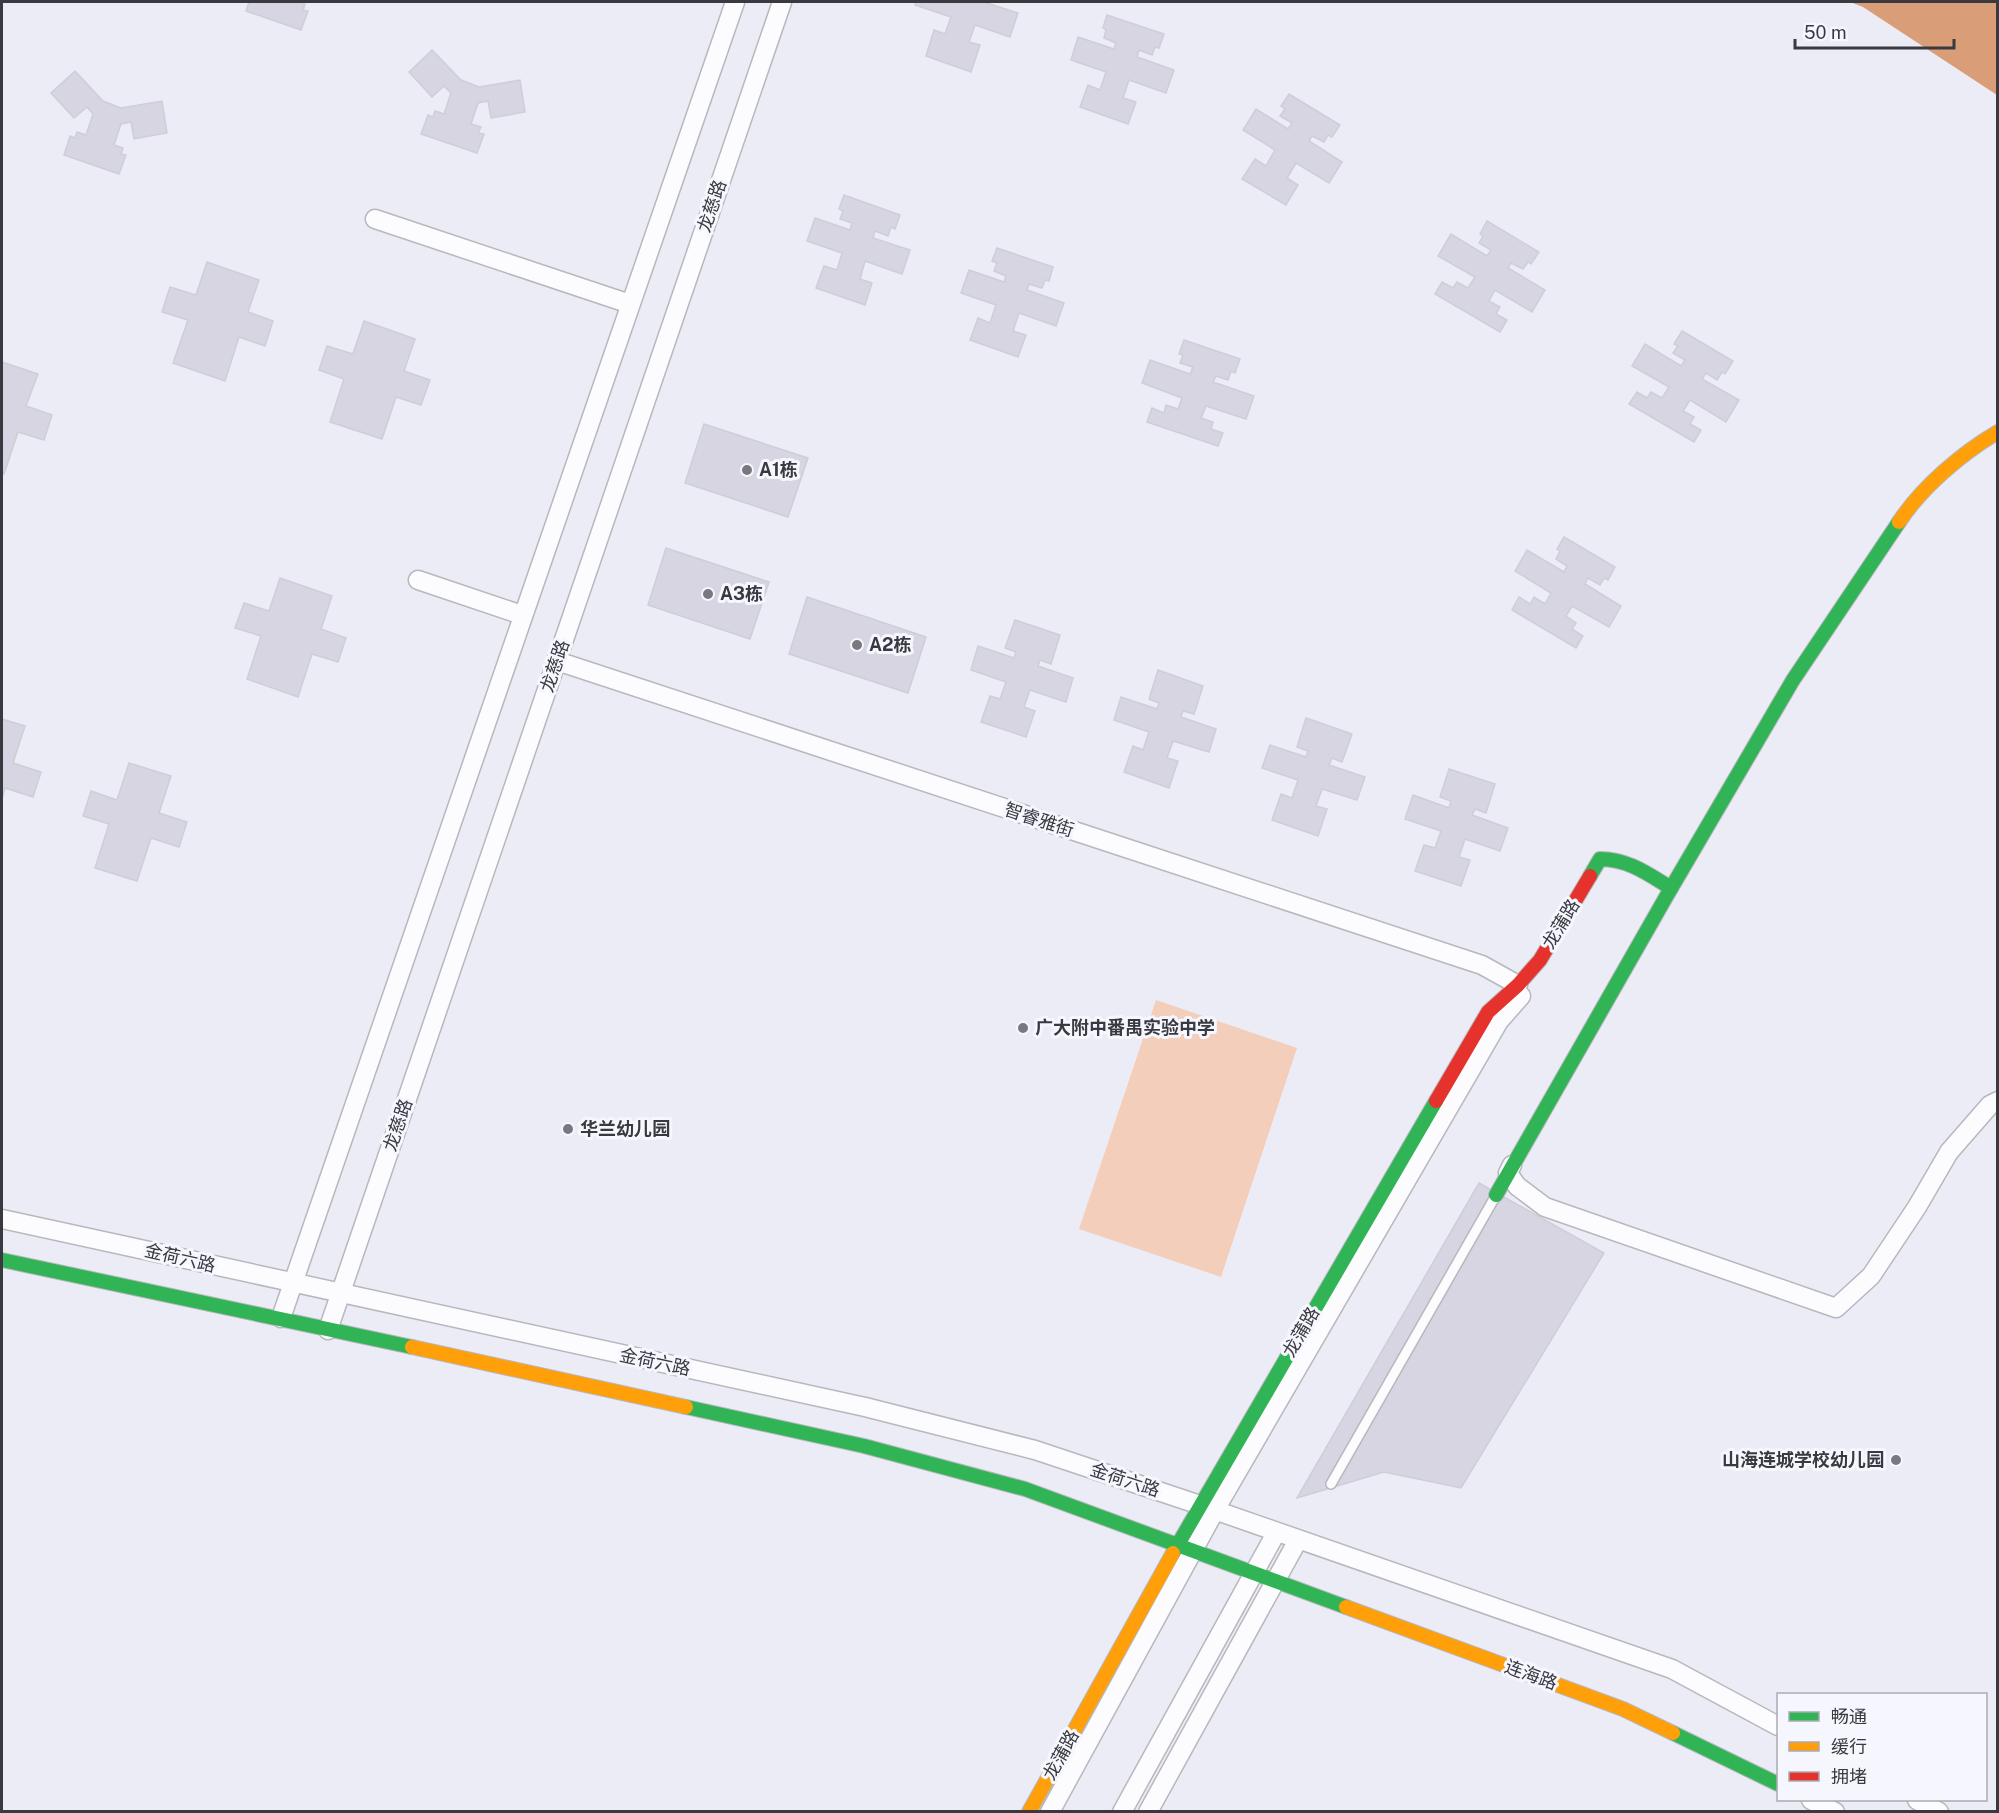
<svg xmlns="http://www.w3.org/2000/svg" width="1999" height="1813" viewBox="0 0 1999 1813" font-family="'Public Sans','Noto Sans SC',sans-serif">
<rect width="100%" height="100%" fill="#ececf6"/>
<!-- green -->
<path fill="#f3cebb" d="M1156,1000l141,48 -76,229 -142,-48z"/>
<!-- water -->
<path fill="#d99e78" d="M1850,2h147v93l-134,-88z"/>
<!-- building -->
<g fill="#d6d5e1" stroke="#ceced6" stroke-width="1.5">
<path d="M249,2h49l7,2 -2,6 5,1 -7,19 -55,-19z"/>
<path d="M916,2h68l34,11 -8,24 -35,-12 -6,17 11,3 -9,27 -45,-16 8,-26 11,4 6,-17 -36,-12z"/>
<path d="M1107,15l57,19 -5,14 -4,-1 -3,8 -13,-5 -2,7 37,13 -8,23 -37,-13 -6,18 13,4 -8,22 -48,-17 8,-22 12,5 6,-18 -35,-12 7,-23 36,12 2,-6 -12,-5 2,-8 -3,-2z"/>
<path d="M432,50l29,30 18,7 41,-7 5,32 -34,6 -3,-17 -10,2 -7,21 10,3 -3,6 6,1 -7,19 -56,-19 7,-19 5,2 2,-6 9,3 7,-21 -7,-7 -12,11 -23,-25z"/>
<path d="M75,71l28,30 18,7 41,-7 5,32 -33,6 -3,-17 -10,2 -7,21 9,3 -2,6 5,1 -7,19 -55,-19 6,-19 5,2 2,-6 9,3 7,-21 -6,-7 -13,11 -23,-25z"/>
<path d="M1289,94l51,31 -8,12 -4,-2 -4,7 -12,-6 -3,5 33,21 -13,21 -33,-20 -9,15 11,7 -12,20 -44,-26 13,-20 11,7 9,-16 -32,-20 13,-21 32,20 4,-6 -12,-7 5,-7 -4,-3z"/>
<path d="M844,195l56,20 -5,14 -4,-2 -3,9 -13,-5 -2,7 37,12 -8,24 -37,-13 -5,18 12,4 -7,22 -49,-17 8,-22 13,4 5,-17 -35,-12 8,-23 35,12 2,-7 -12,-4 3,-8 -4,-2z"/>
<path d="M1487,221l52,31 -8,12 -3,-2 -5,7 -12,-6 -3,5 37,22 -13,22 -37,-22 -6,11 11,6 -4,7 11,6 -7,12 -65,-38 7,-12 11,6 4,-6 11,6 7,-11 -37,-21 13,-22 36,22 4,-6 -12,-7 4,-7 -3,-2z"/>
<path d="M997,248l56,19 -4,14 -4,-1 -3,8 -13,-4 -2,6 37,13 -8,23 -37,-13 -6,18 13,4 -8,22 -48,-17 8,-22 12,5 6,-18 -35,-12 8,-23 35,12 2,-6 -12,-5 3,-8 -5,-2z"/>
<path d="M207,262l52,18 -11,32 25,9 -8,25 -26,-9 -14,44 -52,-18 15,-43 -26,-8 8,-25 26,8z"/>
<path d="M364,321l51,18 -11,32 26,9 -9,25 -25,-8 -14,42 -52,-17 14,-43 -25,-9 8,-24 26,8z"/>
<path d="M1682,331l51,30 -8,13 -3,-2 -5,8 -11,-7 -4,6 37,21 -13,22 -36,-22 -7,11 11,6 -4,7 11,6 -7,12 -65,-38 8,-12 10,6 4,-6 11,6 7,-11 -37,-21 13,-22 36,22 4,-6 -12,-7 5,-7 -4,-2z"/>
<path d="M1184,340l56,19 -5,14 -4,-2 -3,9 -12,-4 -3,6 41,14 -8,23 -40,-13 -5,12 12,4 -2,7 12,4 -5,13 -71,-24 5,-14 12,5 2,-8 12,4 4,-11 -40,-15 8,-23 40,14 3,-7 -13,-4 3,-8 -4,-1z"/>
<path d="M2,362l36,12 -12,32 26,9 -8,25 -26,-8 -14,42h-2z"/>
<path d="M704,424l104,34 -20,59 -103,-34z"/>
<path d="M1564,537l51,30 -7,13 -4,-2 -4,7 -12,-7 -3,6 36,22 -12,21 -37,-21 -6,10 10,7 -4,6 11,7 -7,12 -64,-38 7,-13 11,7 4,-7 11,7 6,-11 -36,-22 12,-21 37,22 3,-6 -11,-7 4,-8 -3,-2z"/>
<path d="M666,548l103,34 -19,57 -102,-34z"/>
<path d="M280,578l52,18 -11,33 25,9 -8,24 -26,-8 -14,43 -51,-18 14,-43 -26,-8 9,-25 25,8z"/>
<path d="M807,597l119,40 -18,56 -119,-39z"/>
<path d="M1015,620l45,15 -9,29 -11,-4 -2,6 35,12 -7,24 -36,-12 -6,17 11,4 -9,26 -45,-15 9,-26 10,3 6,-17 -35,-12 7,-24 36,12 2,-6 -11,-4z"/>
<path d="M1158,670l45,16 -9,28 -11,-3 -2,6 35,12 -7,23 -36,-11 -6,17 11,3 -9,27 -45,-16 9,-26 10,4 6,-18 -35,-12 7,-23 36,12 2,-6 -10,-4z"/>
<path d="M1306,718l46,16 -10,28 -10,-4 -3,7 36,12 -8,23 -35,-11 -6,17 11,3 -9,27 -46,-16 9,-26 11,4 6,-18 -36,-12 8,-23 36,12 2,-6 -11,-4z"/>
<path d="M2,719l23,7 -12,37 28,9 -8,25 -28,-9 -3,11z"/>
<path d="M129,763l42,13 -12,37 28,9 -8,25 -28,-9 -14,43 -42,-13 14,-44 -26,-8 8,-25 26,9z"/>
<path d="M1449,769l46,15 -9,29 -11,-4 -3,6 36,13 -8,23 -35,-12 -6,18 11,3 -9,26 -46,-15 9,-26 11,3 6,-17 -36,-12 8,-24 36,13 2,-7 -11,-4z"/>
<path d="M1479,1183l125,70 -143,235 -77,-16 -87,26z"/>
</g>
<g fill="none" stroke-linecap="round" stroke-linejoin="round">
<!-- lane casing -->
<g stroke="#b7b7be" stroke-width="12">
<path id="lane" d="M1331,1484l164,-287"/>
</g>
<!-- street casing -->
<g stroke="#b7b7be" stroke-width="21">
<g id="street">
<path d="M375,219l255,85"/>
<path d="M418,580l104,35"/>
<path d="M557,661l925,304 36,20"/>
<path d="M1512,1165l-4,8 9,13 28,21 291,101 35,-32 46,-69 32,-55 41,-47 8,-4"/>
<path d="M2,1219l863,188 170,43 165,55 472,164 106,57"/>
<path d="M281,1318l454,-1316"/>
<path d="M328,1330l454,-1328"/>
<path d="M1811,1800l24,12"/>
<path d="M1917,1800l22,12"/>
<path d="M1050,1812l169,-309 280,-482 22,-25"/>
<path d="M1122,1812l154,-279"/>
<path d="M1148,1812l150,-272"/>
</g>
</g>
<!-- fast casing -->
<g stroke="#b7b7be" stroke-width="16">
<g id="fast">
<path d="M1590,876l10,-17c28,0 48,15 71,29"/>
<path d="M1496,1195l170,-298 127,-217 106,-158"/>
<path d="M2,1260l410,87"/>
<path d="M686,1407l178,39 161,43 321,118"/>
<path d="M1173,1553l263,-452"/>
<path d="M1673,1733l105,51"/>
</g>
</g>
<!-- slow casing -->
<g stroke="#b7b7be" stroke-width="16">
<g id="slow">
<path d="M1899,522c23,-35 63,-69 99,-90"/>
<path d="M412,1347l274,60"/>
<path d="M1346,1607l277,102 50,24"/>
<path d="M1029,1812l144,-259"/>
</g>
</g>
<!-- jam casing -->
<g stroke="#b7b7be" stroke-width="16">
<path id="jam" d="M1436,1101l52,-89 30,-27 22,-25 50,-84"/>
</g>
<!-- lane -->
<use href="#lane" stroke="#fcfcfe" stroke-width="9"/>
<!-- street -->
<use href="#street" stroke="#fcfcfe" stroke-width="18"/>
<!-- fast -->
<use href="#fast" stroke="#30b455" stroke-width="14"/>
<!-- slow -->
<use href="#slow" stroke="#ff9f0a" stroke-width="14"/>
<!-- jam -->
<use href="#jam" stroke="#e5322d" stroke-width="14"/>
</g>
<!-- markers -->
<g fill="#787880" stroke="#f6f6fe" stroke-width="2">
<circle cx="747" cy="470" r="6"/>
<circle cx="708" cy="594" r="6"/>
<circle cx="857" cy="645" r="6"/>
<circle cx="1023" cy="1028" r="6"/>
<circle cx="568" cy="1129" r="6"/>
<circle cx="1896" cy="1460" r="6"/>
</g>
<g text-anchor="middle" stroke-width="6" stroke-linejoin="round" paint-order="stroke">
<!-- street labels -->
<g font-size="18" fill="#393940" stroke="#f6f6fe">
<text transform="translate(712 206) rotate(-71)" y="6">龙慈路</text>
<text transform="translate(555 666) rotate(-71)" y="6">龙慈路</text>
<text transform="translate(1039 820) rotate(18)" y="6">智睿雅街</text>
<text transform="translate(1561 924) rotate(-59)" y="6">龙蒲路</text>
<text transform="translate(398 1125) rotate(-71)" y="6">龙慈路</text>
<text transform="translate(180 1258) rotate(13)" y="6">金荷六路</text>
<text transform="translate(1301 1332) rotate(-60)" y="6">龙蒲路</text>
<text transform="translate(655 1362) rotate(12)" y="6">金荷六路</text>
<text transform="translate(1125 1480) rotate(18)" y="6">金荷六路</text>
<text transform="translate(1531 1675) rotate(20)" y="6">连海路</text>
<text transform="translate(1061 1755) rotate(-61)" y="6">龙蒲路</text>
</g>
<!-- poi labels -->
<g font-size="18" font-weight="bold" fill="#393940" stroke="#f6f6fe" text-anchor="start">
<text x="759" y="476">A1栋</text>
<text x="720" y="600">A3栋</text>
<text x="869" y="651">A2栋</text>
<text x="1035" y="1034">广大附中番禺实验中学</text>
<text x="580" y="1135">华兰幼儿园</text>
<text x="1884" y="1466" text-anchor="end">山海连城学校幼儿园</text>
</g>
</g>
<!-- border -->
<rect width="1999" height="1813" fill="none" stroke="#393940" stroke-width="6"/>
<!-- legend -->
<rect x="1777" y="1693" width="210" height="108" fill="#f6f6fe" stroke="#aaaab2" stroke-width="1.5"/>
<rect x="1789" y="1712" width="30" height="9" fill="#30b455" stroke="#aaaab2" stroke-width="1.5"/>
<text x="1831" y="1723" font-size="18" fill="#393940">畅通</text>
<rect x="1789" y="1742" width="30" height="9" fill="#ff9f0a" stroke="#aaaab2" stroke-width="1.5"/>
<text x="1831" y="1753" font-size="18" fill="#393940">缓行</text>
<rect x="1789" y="1772" width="30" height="9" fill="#e5322d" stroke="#aaaab2" stroke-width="1.5"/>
<text x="1831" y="1783" font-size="18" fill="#393940">拥堵</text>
<!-- scale -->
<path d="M1795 39v9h159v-9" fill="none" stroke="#393940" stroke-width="3"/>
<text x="1804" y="39" font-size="18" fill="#393940" stroke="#f6f6fe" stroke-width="4.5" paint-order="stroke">50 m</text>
</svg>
